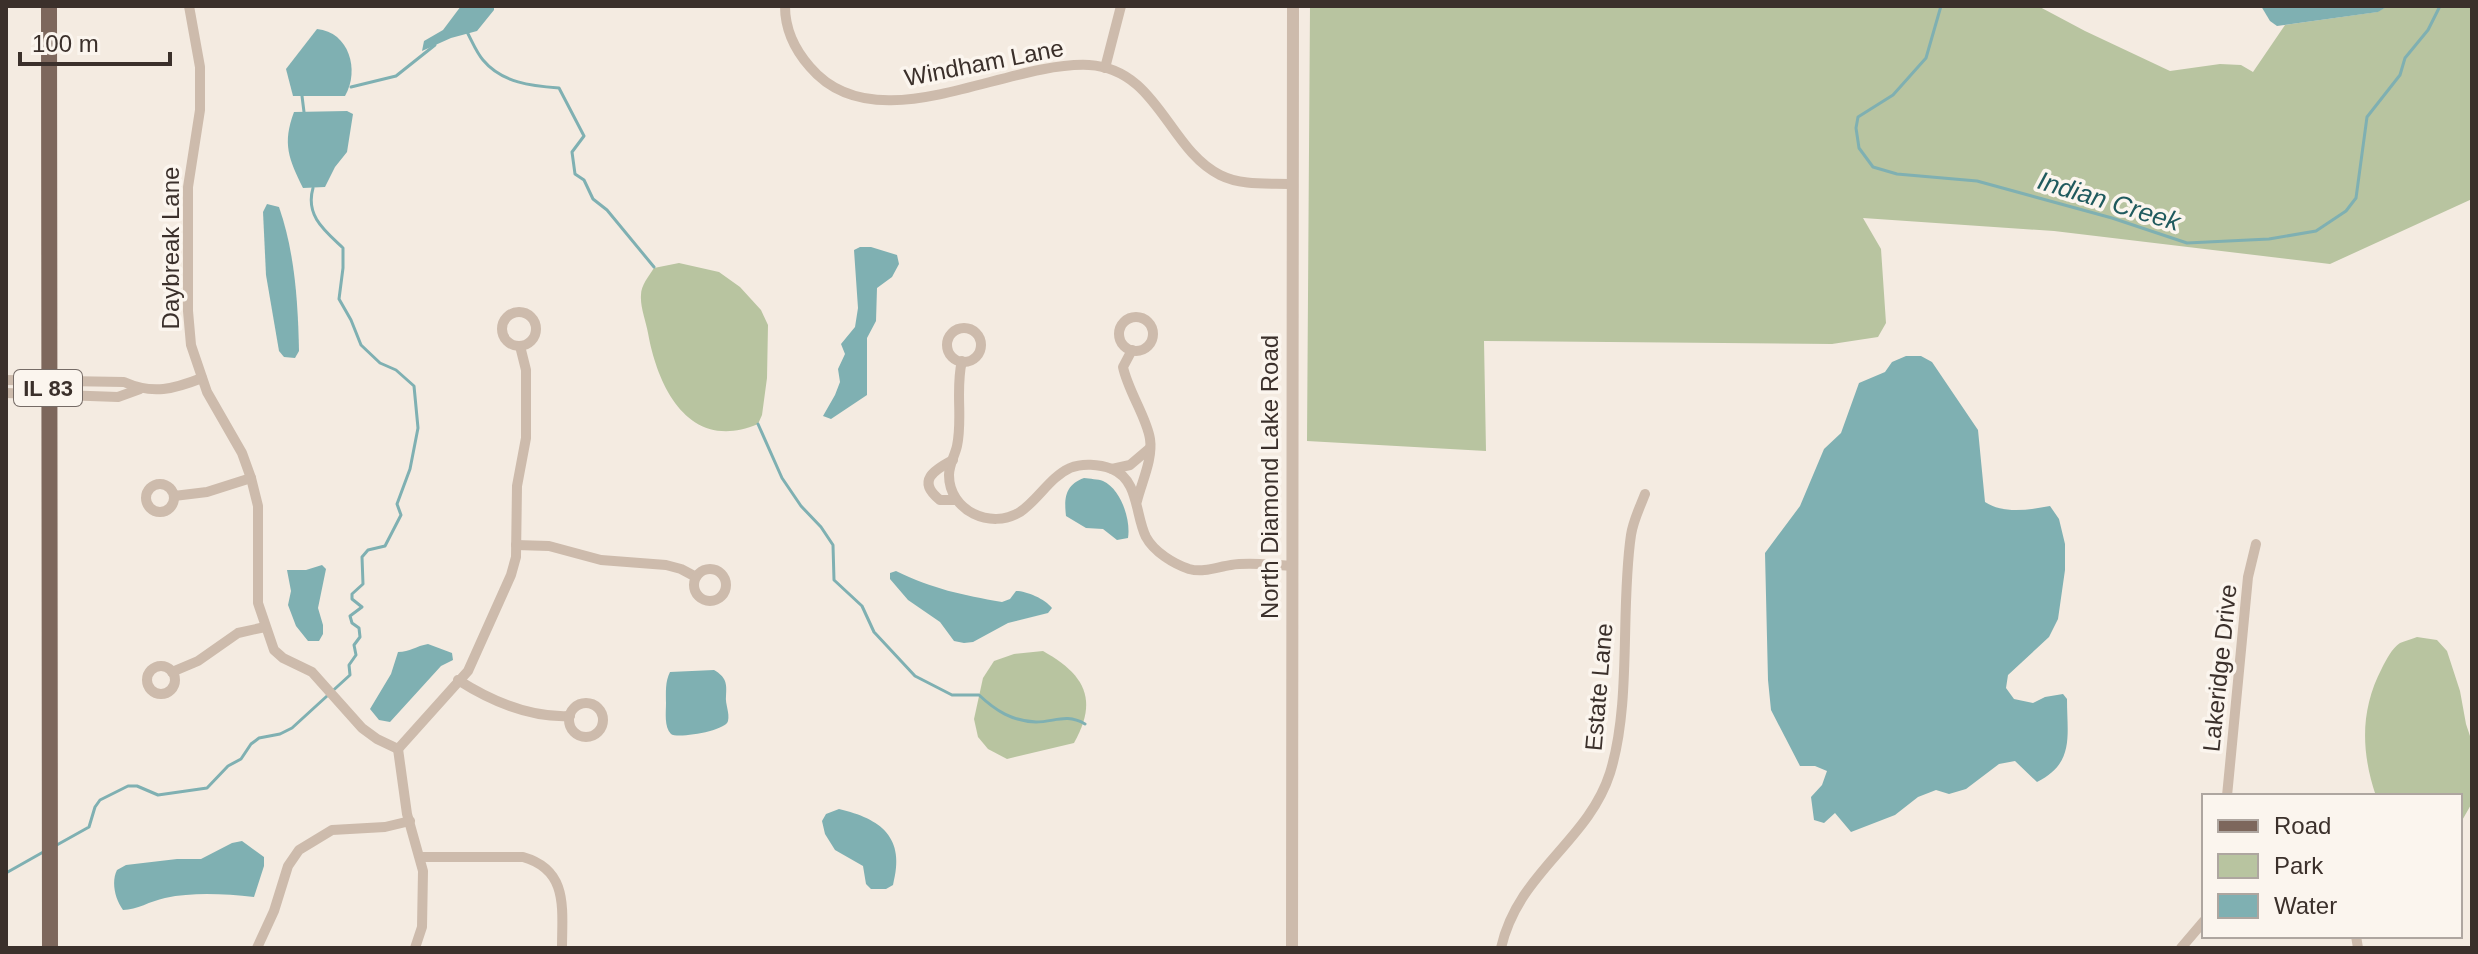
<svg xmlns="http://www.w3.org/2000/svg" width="2478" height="954" viewBox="0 0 2478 954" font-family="Helvetica,sans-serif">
<rect width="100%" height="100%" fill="#f4ebe1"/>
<!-- green -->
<g fill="#b8c4a0">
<path d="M1310,6h728l47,25 85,40 50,-7 21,1 12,7 32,-47 92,-13 11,-6h84v193l-142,65 -276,-33 -191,-13 18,31 5,74 -8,14 -46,7 -348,-3 2,110 -179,-10z"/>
<path d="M679,263l40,9 21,15 21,23 7,15 -1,53 -5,37 -4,9c-68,29 -100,-35 -110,-91 -2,-12 -8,-26 -7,-38 0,-10 8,-19 13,-27z"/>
<path d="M2417,637l20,3 10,11 13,40 6,33 6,18v61l-12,21v-28h-84c-15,-44 -16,-86 6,-128 4,-8 10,-20 18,-25 5,-2 12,-4 17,-6z"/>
<path d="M1043,651c41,23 56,48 31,92l-67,16 -19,-10 -10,-12 -4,-18 9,-41 11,-17 20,-7z"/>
</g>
<!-- water -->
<g fill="#7fb0b2">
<path d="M461,6h33v4l-17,21 -26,7 -29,13 2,-10 19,-11z"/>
<path d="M2261,6h127l-10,6 -101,14 -7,-5z"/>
<path d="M317,29c32,3 43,41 28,67h-52l-7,-27z"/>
<path d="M347,111l6,3 -6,38 -12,15 -10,20 -22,1c-14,-29 -21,-44 -9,-76z"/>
<path d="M267,204l12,3c16,46 19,96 20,144l-4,7 -11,-1 -5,-6 -13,-76 -3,-63z"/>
<path d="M860,247h11l26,8 2,9 -7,13 -15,11 -1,33 -9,17v57l-36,24 -8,-3 12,-21 5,-13 -2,-13 7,-15 -4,-10 14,-17 3,-19 -4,-58z"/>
<path d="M1906,356h15l11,6 46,68 7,72c18,12 44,8 65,4l9,13 6,25v26l-7,49 -9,18 -41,38 -2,13 8,11 19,4 12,-6 18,-3 4,5c0,37 8,64 -30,83l-22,-21 -16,3 -33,25 -17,5 -13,-4 -18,7 -23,18 -44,17 -16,-19 -11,10 -10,-3 -3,-23 11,-12 5,-14 -12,-5h-15l-29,-56 -3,-30 -3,-127 35,-47 24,-57 17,-16 18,-50 26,-11 7,-10z"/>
<path d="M1084,478c6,1 14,1 19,3 18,8 28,39 25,57l-11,2 -14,-11 -17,-1 -20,-12c-2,-18 -1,-31 18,-38z"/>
<path d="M322,565l4,4 -8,39 5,17v9l-4,7h-11l-12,-15 -8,-21 3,-14 -4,-21h19z"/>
<path d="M896,571c37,18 66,24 106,31l8,-3 6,-8c11,0 29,8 36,17l-4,5 -40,10 -35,19 -9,1 -10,-2 -14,-19 -32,-22 -18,-21v-6z"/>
<path d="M428,644l24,9 1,7 -12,6 -51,56 -11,-2 -9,-11 21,-35 7,-22c12,0 18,-6 30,-8z"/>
<path d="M714,670c12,7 13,13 12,26 -1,8 4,17 2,25 -2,10 -51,18 -57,13 -7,-7 -5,-22 -5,-31 0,-11 -1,-21 4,-31z"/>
<path d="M839,809c42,10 67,28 54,76l-7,4h-15l-5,-5 -3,-18 -28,-16 -10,-16 -3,-13 4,-7z"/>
<path d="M242,841l22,16v9l-10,31c-30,-3 -60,-5 -89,1 -15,3 -28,12 -42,12 -8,-11 -12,-28 -6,-40l9,-5 51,-6h24l31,-16z"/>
</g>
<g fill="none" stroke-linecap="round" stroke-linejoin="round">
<!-- stream -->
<g stroke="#7fb0b2" stroke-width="3">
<path d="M1941,6l-15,52 -33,37 -35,22 -2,11 3,20 14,19 24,7 80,7 135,37 75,25 82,-4 47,-8 30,-20 10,-13 11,-81 33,-42 5,-17 23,-28 12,-24"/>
<path d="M467,32c5,9 9,20 16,28 19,23 49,26 76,28l25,48 -12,16 3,22 9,6 9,19 14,11 47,57"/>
<path d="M351,87l45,-11 39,-31"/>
<path d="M302,96l2,16"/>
<path d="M758,424l24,54 19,28 20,21 12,18 1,35 28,26 12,26 41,44 37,19h27c17,16 33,26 57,27 19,0 30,-9 49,2"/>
<path d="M55,846l34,-19 6,-20 5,-7 28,-14h9l21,9 49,-7 21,-22 13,-7 10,-15 8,-6 21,-4 12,-6 58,-53 -1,-10 7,-10 -2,-10 6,-8 -1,-9 -7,-5 -2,-7 12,-9 -10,-8v-5l11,-10 -1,-27 6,-7 17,-4 16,-31 -4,-11 13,-35 8,-41 -4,-42 -18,-16 -16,-7 -19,-18 -10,-25 -12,-21 4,-31v-20c-18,-17 -38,-32 -30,-60"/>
<path d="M6,873l39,-22"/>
</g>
<!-- minor -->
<g stroke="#cdbbac" stroke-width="10">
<path d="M189,6l11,61v43l-12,77v124l3,34 16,47 35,61 9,25 7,28v97l16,47 9,8 29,14 50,56 15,11 21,10"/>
<path d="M785,6c0,23 10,44 25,61 66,78 194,-6 279,-2 69,4 79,84 131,110 22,11 48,8 72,9"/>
<path d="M1105,68l16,-62"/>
<circle cx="519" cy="329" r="17"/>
<circle cx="1136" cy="334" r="17"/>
<circle cx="964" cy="345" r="17"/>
<path d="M1132,350l-9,17c5,24 24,51 27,72 3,20 -8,42 -13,62"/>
<path d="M962,361c-7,28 1,57 -5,85 -2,9 -8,19 -8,29 0,36 42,55 71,37 18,-12 30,-35 50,-44 12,-5 29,-4 42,1 27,11 23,46 34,68 8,15 28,27 43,32 15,4 28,-2 42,-4 19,-3 41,0 61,1"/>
<path d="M6,380l118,2c29,13 50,7 78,-4"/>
<path d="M6,393l112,4 22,-8"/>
<path d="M953,460c-19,10 -37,21 -13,40h16"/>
<path d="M1112,469l18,-4 20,-17"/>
<circle cx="160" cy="498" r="14"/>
<path d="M174,496l33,-4 44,-14"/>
<path d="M516,545l33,1 52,14 65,5 15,4 15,8"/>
<circle cx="710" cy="585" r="16"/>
<circle cx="161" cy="680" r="14"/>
<path d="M172,672l26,-11 40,-28 27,-6"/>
<path d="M458,680c33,21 73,38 112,36"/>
<circle cx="586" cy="720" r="17"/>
<path d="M398,749l70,-78 43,-96 5,-18 1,-71 9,-48v-68l-6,-24"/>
<path d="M398,749l9,65 16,57 -1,56 -7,21"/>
<path d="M2227,796l21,-219 8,-33"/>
<path d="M421,857h102c46,13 39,52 39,91"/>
<path d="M2356,936l2,12"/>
<path d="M257,948l17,-37 14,-45 11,-16 33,-20 53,-3 25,-6"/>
<path d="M1501,948c17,-76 87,-106 109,-175 22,-71 10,-164 21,-238 2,-14 9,-28 14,-41"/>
<path d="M2181,948l23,-27"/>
</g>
<!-- tertiary -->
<path stroke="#cdbbac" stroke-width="12" d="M1292,948l1,-942"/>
<!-- primary -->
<path stroke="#7d675c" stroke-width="16" d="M49,6l1,942"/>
</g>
<g text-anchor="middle" stroke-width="7" stroke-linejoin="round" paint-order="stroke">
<!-- shield labels -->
<rect fill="#fbf5ee" stroke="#756b66" stroke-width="2" x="14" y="370" width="68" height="36" rx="6"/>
<g font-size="22" font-weight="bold" fill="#3b302b">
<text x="48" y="396">IL 83</text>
</g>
<!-- street labels -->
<g font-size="24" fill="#3b302b" stroke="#fbf5ee">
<text transform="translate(984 63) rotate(-11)" y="8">Windham Lane</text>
<text transform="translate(171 248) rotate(-90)" y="8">Daybreak Lane</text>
<text transform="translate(1270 477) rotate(-90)" y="8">North Diamond Lake Road</text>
<text transform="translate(2220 668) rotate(-84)" y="8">Lakeridge Drive</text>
<text transform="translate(1599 687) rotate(-85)" y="8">Estate Lane</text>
</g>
<!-- water labels -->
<g font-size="26" font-style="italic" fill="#1f5a5e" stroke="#fbf5ee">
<text transform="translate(2109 201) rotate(17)" y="9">Indian Creek</text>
</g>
</g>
<!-- border -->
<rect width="2478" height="954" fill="none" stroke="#3b302b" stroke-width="16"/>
<!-- legend -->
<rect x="2202" y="794" width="260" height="144" fill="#fbf5ee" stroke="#aea6a0" stroke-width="2"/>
<rect x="2218" y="820" width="40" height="12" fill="#7d675c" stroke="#aea6a0" stroke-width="2"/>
<text x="2274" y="834" font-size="24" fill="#3b302b">Road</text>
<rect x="2218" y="854" width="40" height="24" fill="#b8c4a0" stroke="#aea6a0" stroke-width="2"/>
<text x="2274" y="874" font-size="24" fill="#3b302b">Park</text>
<rect x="2218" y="894" width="40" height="24" fill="#7fb0b2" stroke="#aea6a0" stroke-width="2"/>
<text x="2274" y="914" font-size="24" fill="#3b302b">Water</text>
<!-- scale -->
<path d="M20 52v12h150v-12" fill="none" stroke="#3b302b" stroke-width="4"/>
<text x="32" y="52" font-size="24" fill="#3b302b" stroke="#fbf5ee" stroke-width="6" paint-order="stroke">100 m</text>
</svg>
